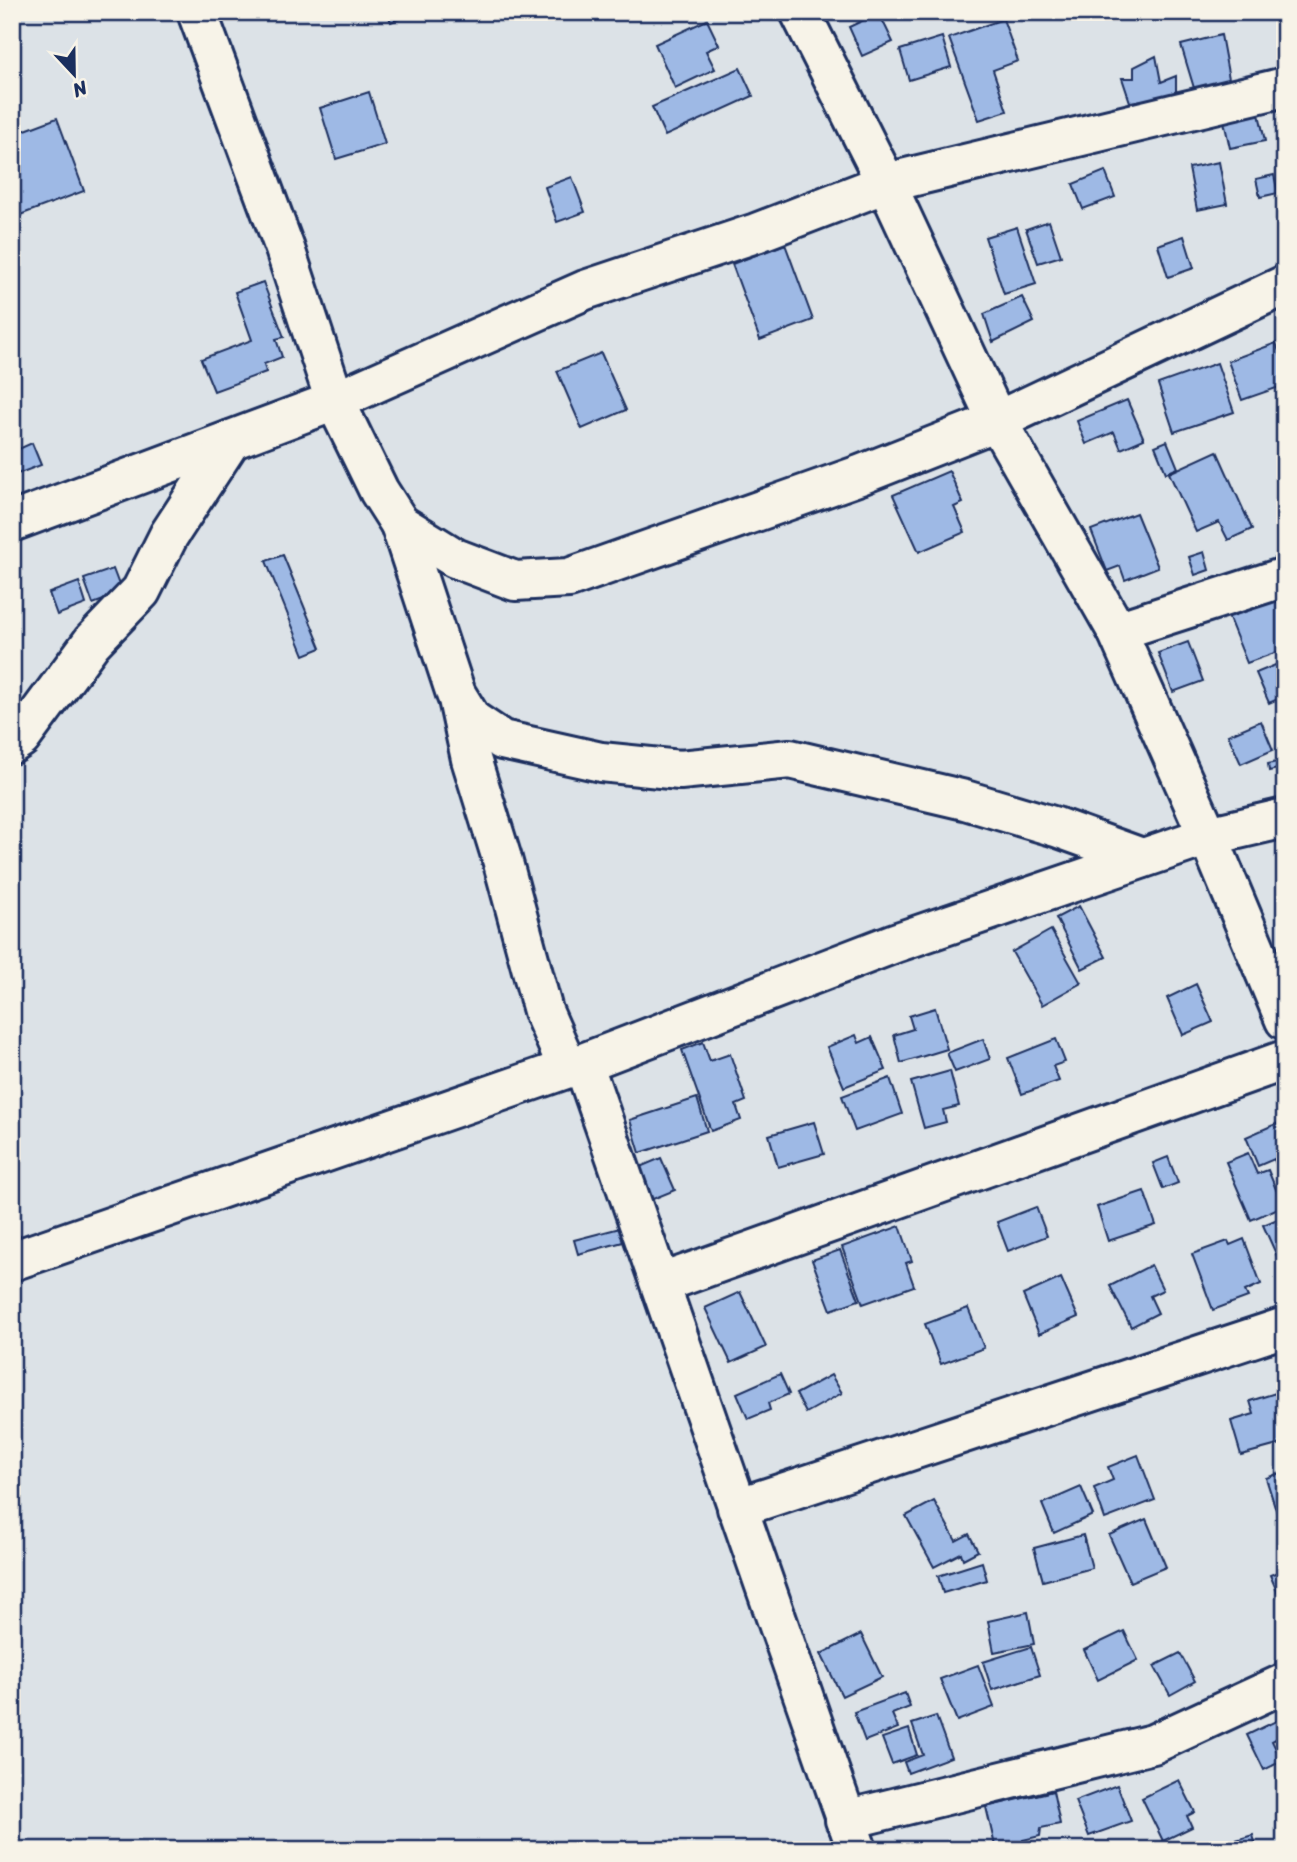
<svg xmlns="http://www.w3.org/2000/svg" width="1297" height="1862" viewBox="0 0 1297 1862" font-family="Sriracha,sans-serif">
<rect width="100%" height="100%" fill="#dce2e7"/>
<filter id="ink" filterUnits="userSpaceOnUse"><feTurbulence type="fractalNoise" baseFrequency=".0143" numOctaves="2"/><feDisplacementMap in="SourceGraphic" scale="14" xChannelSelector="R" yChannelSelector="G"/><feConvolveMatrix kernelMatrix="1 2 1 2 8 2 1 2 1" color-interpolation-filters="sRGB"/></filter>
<g filter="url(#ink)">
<!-- building -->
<g fill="#9eb9e5" stroke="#1b2f5e" stroke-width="2">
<path d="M387,12h19l1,4 -16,6z"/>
<path d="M879,13l14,29 -31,14 -13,-29z"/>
<path d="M1003,19l15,42 -25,9 14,41 -28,9 -30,-82z"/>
<path d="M707,20l12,25 -13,6 9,18 -40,19 -20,-44z"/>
<path d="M1221,35l9,49 -36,4 -13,-43z"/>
<path d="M942,37l9,30 -42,13 -9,-30z"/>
<path d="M1156,56l5,26 15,-6v20l-46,6 -8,-24h12v-11z"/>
<path d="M740,68l13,28 -88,40 -13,-29z"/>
<path d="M369,92l16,52 -49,15 -16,-51z"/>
<path d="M1258,109l7,32 -35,7 -7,-31z"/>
<path d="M57,118l27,73 -72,27v-83z"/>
<path d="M1219,162l8,42 -30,6 -8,-42z"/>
<path d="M1105,171l10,26 -32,12 -10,-25z"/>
<path d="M1274,175l4,18 -18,4 -4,-18z"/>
<path d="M572,177l13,35 -28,10 -12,-35z"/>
<path d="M1049,221l12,35 -23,7 -12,-34z"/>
<path d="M1017,227l19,57 -32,10 -19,-57z"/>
<path d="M1184,236l10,32 -26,9 -10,-32z"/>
<path d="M785,244l28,76 -53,20 -28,-76z"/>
<path d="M263,282l21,55 -8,2 6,18 -18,7 2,8 -52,19 -13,-32 51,-19 -17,-48z"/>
<path d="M1022,297l12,25 -41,20 -9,-28z"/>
<path d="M1276,343l9,25v17l-43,15 -14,-39z"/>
<path d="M601,353l25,57 -44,19 -25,-58z"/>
<path d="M1217,363l17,49 -60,20 -16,-48z"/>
<path d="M1127,400l17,39 -23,10 -7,-17 -28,12 -9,-23z"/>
<path d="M1167,441l11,27 -12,5 -11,-27z"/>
<path d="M32,443l9,22 -29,11v-24z"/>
<path d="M1217,451l35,78 -24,11 -9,-18 -23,10 -27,-59z"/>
<path d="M949,471l14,32 -9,4 11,25 -46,20 -26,-57z"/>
<path d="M1136,513l22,54 -33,13 -5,-14 -13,5 -16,-41z"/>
<path d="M1204,552l5,18 -14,5 -6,-18z"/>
<path d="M283,555l38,93 -17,7 -38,-94z"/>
<path d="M113,569l9,24 -29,11 -9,-25z"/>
<path d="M79,582l7,22 -29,11 -8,-22z"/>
<path d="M1276,597l4,9 5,-2 -3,33 3,12 -38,14 -19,-47z"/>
<path d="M1188,642l15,39 -30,11 -15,-39z"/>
<path d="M1285,661v35l-16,7 -13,-30z"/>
<path d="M1285,703v42h-2l-5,-41z"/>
<path d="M1261,721l12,29 -32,14 -13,-29z"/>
<path d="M1281,761l1,7 -13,3 -1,-7z"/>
<path d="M1079,906l27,51 -24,12 -26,-51z"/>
<path d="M1051,930l30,53 -39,22 -30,-53z"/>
<path d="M1196,984l17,38 -30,13 -16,-37z"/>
<path d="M935,1008l12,41 -46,14 -7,-28 19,-6 -4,-13z"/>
<path d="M856,1035l3,8 13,-6 14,33 -42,17 -17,-40z"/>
<path d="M983,1039l7,20 -35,13 -8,-19z"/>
<path d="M1056,1039l9,23 -12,4 6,15 -37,13 -14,-36z"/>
<path d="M703,1042l7,19 20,-7 16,47 -10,4 5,15 -30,11 -29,-81z"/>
<path d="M950,1071l9,35 -16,4 3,12 -22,6 -13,-46z"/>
<path d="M890,1078l12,36 -47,17 -13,-35z"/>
<path d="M697,1098l10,33 -67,22 -10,-33z"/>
<path d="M1285,1120v51l-5,2 -6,-14 -16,7 -12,-29z"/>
<path d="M814,1122l10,32 -46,13 -9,-32z"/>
<path d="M1248,1153l9,21 11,-4 15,36 -32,14 -25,-58z"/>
<path d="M1168,1157l10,26 -15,6 -10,-26z"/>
<path d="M661,1158l14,32 -27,11 -13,-32z"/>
<path d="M1144,1191l12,34 -48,16 -11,-34z"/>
<path d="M1036,1207l11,29 -39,15 -11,-29z"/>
<path d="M1285,1216v47l-4,2 -18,-40z"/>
<path d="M900,1226l12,35 -6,2 8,23 -51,18 -21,-57z"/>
<path d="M620,1228l3,14 -45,12 -4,-14z"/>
<path d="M1244,1239l17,45 -16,7 3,6 -35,13 -21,-56 36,-13 2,4z"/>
<path d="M840,1250l19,50 -28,10 -19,-50z"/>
<path d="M1151,1265l12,25 -13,6 8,17 -27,14 -21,-41z"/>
<path d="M1061,1278l17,39 -39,17 -16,-39z"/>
<path d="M740,1292l26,55 -35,16 -26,-55z"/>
<path d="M968,1308l16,40 -43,16 -16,-40z"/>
<path d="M780,1374l9,20 -21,9 2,7 -22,9 -11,-26z"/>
<path d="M831,1375l11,18 -36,20 -10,-19z"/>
<path d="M1279,1392l6,18v33l-44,12 -10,-34 23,-7 -4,-13z"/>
<path d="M1138,1455l17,45 -50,19 -11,-31 19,-8 -5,-13z"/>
<path d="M1285,1471v39l-8,3 -11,-35z"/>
<path d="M1081,1487l12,28 -39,18 -12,-29z"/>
<path d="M934,1501l22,40 13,-7 9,17 -15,8 -2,-6 -27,14 -28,-51z"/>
<path d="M1146,1519l20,48 -36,15 -21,-47z"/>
<path d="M1083,1535l9,33 -49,13 -9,-33z"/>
<path d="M982,1562l5,18 -44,13 -5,-17z"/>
<path d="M1285,1569v36h-2l-13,-30z"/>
<path d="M1028,1612l6,32 -40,8 -6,-31z"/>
<path d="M1124,1631l14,29 -40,20 -14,-30z"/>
<path d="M861,1634l21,43 -40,19 -21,-42z"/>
<path d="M1031,1647l9,28 -48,15 -9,-28z"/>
<path d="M1180,1653l15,28 -25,14 -16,-29z"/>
<path d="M978,1665l16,42 -37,14 -17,-42z"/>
<path d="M905,1693l5,14 -18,7 6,14 -33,13 -11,-29z"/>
<path d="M936,1716l15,41 -43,16 -4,-11 19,-7 -11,-31z"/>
<path d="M1278,1720l7,14 -13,7 10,20 -18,9 -17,-35z"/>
<path d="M909,1729l8,26 -25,9 -10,-26z"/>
<path d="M1179,1780l16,32 -8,4 5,11 -29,14 -21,-43z"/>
<path d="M1117,1785l14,36 -42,15 -14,-35z"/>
<path d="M1053,1791l7,33 -19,4 -1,8 -17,4 2,10h-29l-10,-43z"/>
<path d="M1253,1835l4,15h-29l-2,-7z"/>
</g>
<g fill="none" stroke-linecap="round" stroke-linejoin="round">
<!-- minor casing -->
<g stroke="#1b2f5e" stroke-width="44">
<g id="minor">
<path d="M197,12l88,237 50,152 44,90 21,33 55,34 60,23 54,-3 291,-103 137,-54 288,-136"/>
<path d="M800,12l86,171 111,238 120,210 91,205 77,184"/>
<path d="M12,522l323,-121 250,-111 171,-57 130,-50 399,-96"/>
<path d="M400,524l56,170 16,26 30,20 99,22 79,8 110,-11 175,41 91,27 86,31"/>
<path d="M1117,631l168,-54"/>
<path d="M458,699l13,60 31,100 41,152 25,57"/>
<path d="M12,744l9,-6 71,-96 49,-51 28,-56 62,-95"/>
<path d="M583,1063l274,787"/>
<path d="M12,1261l571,-198 312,-120 313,-107 77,-18"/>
<path d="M662,1283l623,-223"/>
<path d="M737,1508l548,-181"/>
<path d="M845,1820l308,-76 132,-61"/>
</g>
</g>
<!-- minor -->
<use href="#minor" stroke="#f7f3e8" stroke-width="38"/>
</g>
</g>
<!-- margin -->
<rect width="1297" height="1862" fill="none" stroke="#f7f3e8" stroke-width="42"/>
<rect x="21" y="21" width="1255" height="1820" fill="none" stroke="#1b2f5e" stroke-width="2.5" filter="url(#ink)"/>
<!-- north arrow -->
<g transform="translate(74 74) rotate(158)" stroke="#f7f3e8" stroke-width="5" paint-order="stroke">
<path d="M0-5L12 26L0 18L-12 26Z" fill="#1b2f5e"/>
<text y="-10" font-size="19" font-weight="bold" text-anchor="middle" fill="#1b2f5e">N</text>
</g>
</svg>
